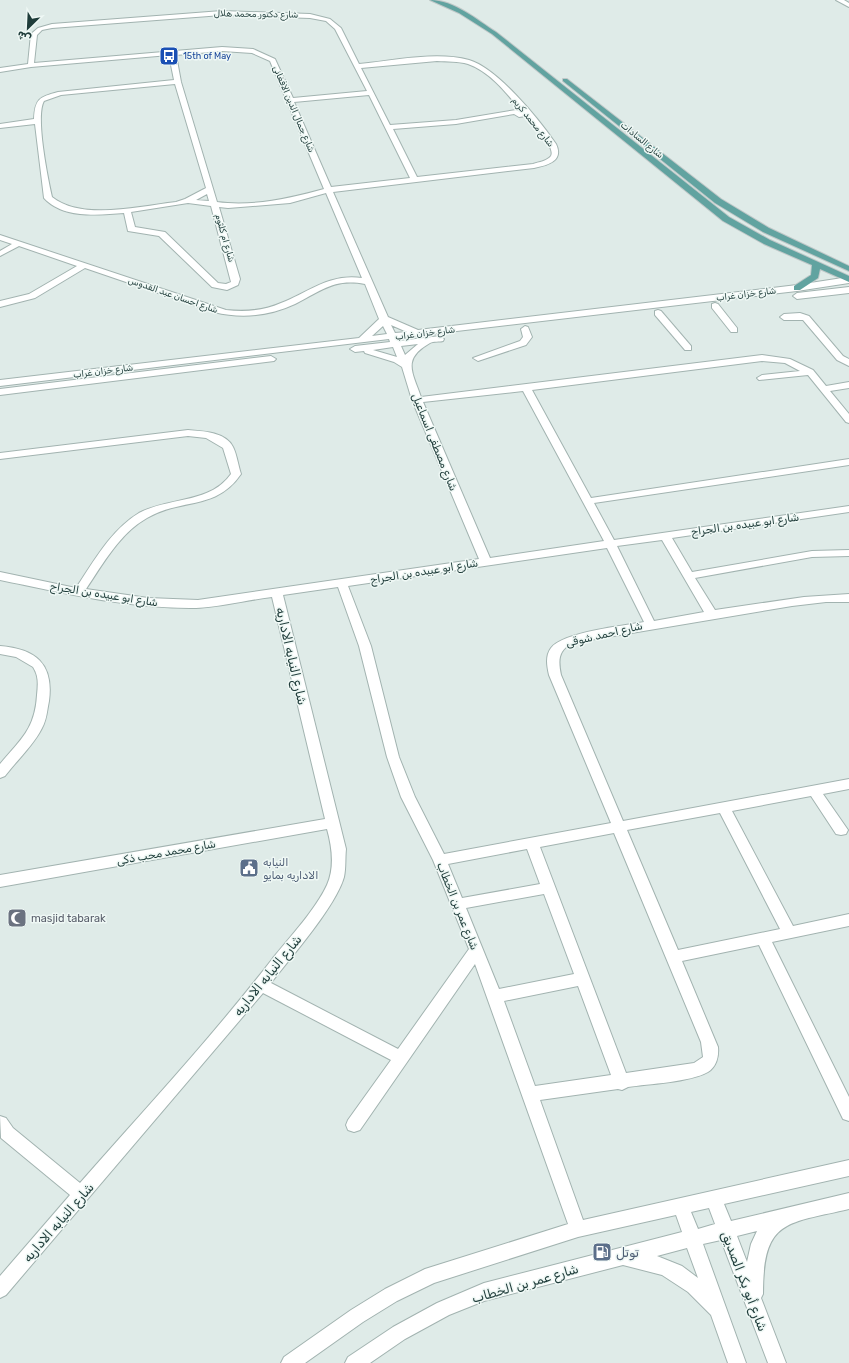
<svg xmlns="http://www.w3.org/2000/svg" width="849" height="1363" viewBox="0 0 849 1363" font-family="Rubik,'Noto Naskh Arabic',sans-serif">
<rect width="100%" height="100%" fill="#dfebe8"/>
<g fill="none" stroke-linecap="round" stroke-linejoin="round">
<!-- minor casing -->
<g stroke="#a2b3b0" stroke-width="2">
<g id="minor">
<path d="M836,0h8l5,3v4z"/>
<path d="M222,11l88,3 20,5 11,9 18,36c35,-3 76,-13 110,-4 28,8 70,59 87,84 8,17 -8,21 -22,24l-201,24 55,125 30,13 379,-45 52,-8v6l-52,8 -400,47 2,3 41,-5 4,3 -1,2c-3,1 -10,0 -13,2 -28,16 -18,28 -9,54l341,-42 28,4 23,11 13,16 23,-4v6l-19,3 19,23v9l-3,-1 -38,-47 -49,5 -2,-2 5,-3 38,-4 -15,-8 -23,-2 -230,29 59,108 258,-39v6l-255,38 20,37 235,-34v6l-177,26 20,34 120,-21 37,-1v6l-37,1 -117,21 20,32 89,-13 45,-3v8h-23l-34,4 -220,37c-14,8 -14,17 -11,32l62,146 226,-42v10l-26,5 25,36 -2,4 -5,1 -5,-1 -25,-38 -79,15 61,115 56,-12v12l-77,16 77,155v24l-6,-2 -84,-174 -77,16 36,86c1,10 -2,20 -10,25 -17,10 -60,12 -80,15l-6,3 -4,-1 -78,11 43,120 266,-60v16l-125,28 7,17 118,-28v16c-63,15 -86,10 -86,85l-2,4 25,65h-18l-47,-123 -18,4 43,119h-18l-17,-48 -23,-23 -26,-17 -39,-10 -139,36 -35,14 -44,24 -35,24h-25l3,-6 45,-30 44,-24 47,-20 198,-51 -6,-17 -98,22 -144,46 -37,18 -34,21 -58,41h-24l3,-6 67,-47 34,-21 40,-20 143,-45 -93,-260 -115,166 -6,2 -6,-2 -2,-5 2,-5 43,-60 -128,-67 -257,302 -6,3v-22l70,-81 -69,-57 -1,-22 6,2 7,10 67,55c65,-74 133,-147 193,-225 17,-21 43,-49 54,-73 8,-18 5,-38 0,-56l-327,58v-12l325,-56 -53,-222c-25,3 -51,10 -76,11 -66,1 -132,-15 -196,-28v-8l76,16c18,-27 35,-58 63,-75 29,-16 71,-9 92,-39l-8,-26 -17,-10 -18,-2 -188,23v-6l188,-23c14,1 38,2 45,17 4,8 5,18 8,27 -25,37 -61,24 -94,44 -28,16 -44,46 -61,71l62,9 50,2 281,-41 -67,-159 -10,-33 -8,-5 -29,-9 -1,-2 -9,1 -5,-3 5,-3 35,-4 -1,-3 -389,47v-6l359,-42 20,-19 -14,-35c-31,-6 -44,7 -70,20 -26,12 -53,15 -81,8l-129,-44 -50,30 -35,9v-6l29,-7 48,-28 -58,-20 -19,10v-5l12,-7 -12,-4v-5l226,75c19,2 37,1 55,-7 28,-11 49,-30 81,-25l-36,-85 -36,10 -62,5 -9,-1 21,72 -2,6 -11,5 -15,-3 -53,-51 -31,-5 -4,-18c-25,2 -61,6 -80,-15l-9,-74 -35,4v-4l34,-5c1,-20 5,-22 24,-27l116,-12 -5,-25 -138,12 -31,5v-4l28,-4 3,-30 7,-6 14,-4zM222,15l88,3 16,3 9,8 32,62 -74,7 -18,-39 -22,-10 -31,-2 -188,16 3,-28 5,-5 10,-2zM222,51l30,2 18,8 54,128c-33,9 -71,18 -107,13l-36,-120 -5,-27zM437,61c10,1 21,0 31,3 23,8 40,31 55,49l-7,-3 -60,10 -66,5 -29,-57zM175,84l31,104 -21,11 -9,3c-36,4 -94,19 -124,-5 -4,-18 -17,-81 -8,-96l17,-6zM369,95l41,83 -79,9 -37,-85zM514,114l5,3 7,-1c6,7 30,31 25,40 -4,5 -12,6 -18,8l-116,13 -24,-48 63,-5zM207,194l2,7 -13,-1zM188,203l23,3 20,76 -5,2 -8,-1 -53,-51 -30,-5 -4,-15zM391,325l16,7 -12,1zM383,326l4,8 -15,2zM418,344l-13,11 -4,-9zM393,347l4,10 -24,-7zM523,391l81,150 -114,17 -67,-156zM662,540l42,72 -50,9 -37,-75zM607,548l37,74c-21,4 -81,10 -93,26 -6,8 -4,18 -2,27l62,148 -167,31 -29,-57 -16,-40 -28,-111 -23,-60zM338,587l21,59 28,111 14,40 32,63 36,89 -71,100 -127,-66c20,-26 65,-77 73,-106 2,-9 1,-19 2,-28l-63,-254zM720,813l60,116 -102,21 -51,-120zM614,833l87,209 2,15 -9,6 -68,10 -86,-226zM527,849l13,35 -78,14 -14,-34zM544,894l30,80 -75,15 -33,-81zM578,986l33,89 -76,11 -31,-85zM709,1208l6,16 -17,5 -7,-17zM757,1231l-6,13 -4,18 -10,-26zM687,1248l11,30 -16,-12 -25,-10z"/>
<path d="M849,287v6l-52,6 -4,-3 4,-3z"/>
<path d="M715,303l3,1 19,24v4h-6l-19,-24v-4z"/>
<path d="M658,310l3,1 30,35v4h-6l-30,-35v-4z"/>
<path d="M800,313l9,3 34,40 6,3v7l-12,-6 -34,-40h-19l-4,-3 4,-3z"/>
<path d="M525,326l3,1 4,10 -6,8 -48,16 -5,-3 47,-17 3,-4 -2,-8z"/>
<path d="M271,356l5,3 -2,2 -274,34v-6z"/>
<path d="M0,646c35,3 54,17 49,55 -2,9 -2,18 -7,27 -9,18 -25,32 -37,48l-5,2v-14c21,-25 35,-35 37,-69 1,-10 2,-19 -4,-28l-17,-10 -16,-3z"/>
</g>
</g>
<!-- major casing -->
<g stroke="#c0c8c8" stroke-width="2">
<g id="major">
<path d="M430,0c24,0 47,20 66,32l233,185 41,23 79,36v6l-29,-13 -2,9 -18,12h-6v-4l17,-11 1,-10 -48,-21 -41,-23 -231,-187 -33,-21z"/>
<path d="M563,79h4l154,120 48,29 80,38v5l-86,-39 -48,-29 -152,-122z"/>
</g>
</g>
<!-- minor -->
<use href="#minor" fill="#fff" fill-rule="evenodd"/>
<!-- major -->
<use href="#major" fill="#61a3a0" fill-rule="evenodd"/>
</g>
<!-- icons -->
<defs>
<g id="bus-square" transform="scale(1)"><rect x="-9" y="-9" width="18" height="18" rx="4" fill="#1a4fb4" stroke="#eff8f5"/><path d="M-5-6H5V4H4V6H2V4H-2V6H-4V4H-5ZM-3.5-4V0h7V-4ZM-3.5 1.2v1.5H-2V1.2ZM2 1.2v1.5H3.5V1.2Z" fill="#fff"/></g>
<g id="civic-square" transform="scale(1)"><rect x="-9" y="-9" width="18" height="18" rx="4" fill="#5c6f8a" stroke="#eff8f5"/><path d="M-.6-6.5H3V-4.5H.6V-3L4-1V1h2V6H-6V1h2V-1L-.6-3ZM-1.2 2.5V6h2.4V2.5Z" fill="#fff"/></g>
<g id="mosque-square" transform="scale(1)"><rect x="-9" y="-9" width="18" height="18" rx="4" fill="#6b7280" stroke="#eff8f5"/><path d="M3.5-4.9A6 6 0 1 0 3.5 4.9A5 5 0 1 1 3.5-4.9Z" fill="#fff"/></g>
<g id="fuel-square" transform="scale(1)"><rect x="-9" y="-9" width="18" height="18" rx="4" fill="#5c6f8a" stroke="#eff8f5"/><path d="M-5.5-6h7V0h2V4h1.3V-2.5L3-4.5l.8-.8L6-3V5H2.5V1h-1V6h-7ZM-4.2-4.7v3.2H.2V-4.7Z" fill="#fff"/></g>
</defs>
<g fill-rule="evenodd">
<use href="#bus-square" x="169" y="56"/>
<use href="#civic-square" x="249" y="868"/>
<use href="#mosque-square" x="17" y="918"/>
<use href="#fuel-square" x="602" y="1252"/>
</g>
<g text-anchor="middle" stroke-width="3" stroke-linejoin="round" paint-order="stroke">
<!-- far-street labels -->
<g font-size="9" fill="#1f3c3a" stroke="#eff8f5">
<text transform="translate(256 14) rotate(1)" y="3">شارع دكتور محمد هلال</text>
<text transform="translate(294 109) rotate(67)" y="3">شارع جمال الدين الافغانى</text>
<text transform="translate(533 122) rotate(51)" y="3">شارع محمد كريم</text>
<text transform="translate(642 140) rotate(39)" y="3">شارع السادات</text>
<text transform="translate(225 238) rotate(74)" y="3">شارع ام كلثوم</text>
<text transform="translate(746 294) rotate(-7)" y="3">شارع خزان غراب</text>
<text transform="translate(173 295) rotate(19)" y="3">شارع احسان عبد القدوس</text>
<text transform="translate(425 333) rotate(-7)" y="3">شارع خزان غراب</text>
<text transform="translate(103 371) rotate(-7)" y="3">شارع خزان غراب</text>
</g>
<!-- far-transit labels -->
<g font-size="9" fill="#164399" stroke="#eff8f5" text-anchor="start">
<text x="183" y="59">15th of May</text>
</g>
<!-- street labels -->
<g font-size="11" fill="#1f3c3a" stroke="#eff8f5">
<text transform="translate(435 442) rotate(68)" y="4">شارع مصطفى اسماعيل</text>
<text transform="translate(745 524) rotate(-8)" y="4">شارع ابو عبيده بن الجراح</text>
<text transform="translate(424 571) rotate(-9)" y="4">شارع ابو عبيده بن الجراح</text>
<text transform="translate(104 594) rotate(9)" y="4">شارع ابو عبيده بن الجراح</text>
<text transform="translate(604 634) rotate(-13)" y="4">شارع احمد شوقى</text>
<text transform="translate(166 852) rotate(-10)" y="4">شارع محمد محب ذكى</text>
<text transform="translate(458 906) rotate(68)" y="4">شارع عمر بن الخطاب</text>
</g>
<!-- service labels -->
<g font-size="11" fill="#4e5e75" stroke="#eff8f5" text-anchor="start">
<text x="263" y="866">النيابه<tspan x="263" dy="13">الاداريه بمايو</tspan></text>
</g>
<!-- worship labels -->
<g font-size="11" fill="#5b616d" stroke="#eff8f5" text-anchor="start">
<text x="31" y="922">masjid tabarak</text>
</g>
<!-- near-street labels -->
<g font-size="13" fill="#1f3c3a" stroke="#eff8f5">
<text transform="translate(292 656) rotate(77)" y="5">شارع النيابه الاداريه</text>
<text transform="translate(267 975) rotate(-51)" y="5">شارع النيابه الاداريه</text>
<text transform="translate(58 1222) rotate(-49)" y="5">شارع النيابه الاداريه</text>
<text transform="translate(745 1281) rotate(69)" y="5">شارع أبو بكر الصديق</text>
<text transform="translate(525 1283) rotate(-16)" y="5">شارع عمر بن الخطاب</text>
</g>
<!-- near-service labels -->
<g font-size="13" fill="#4e5e75" stroke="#eff8f5" text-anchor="start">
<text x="616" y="1257">توتل</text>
</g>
</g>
<!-- north arrow -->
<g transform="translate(28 28) rotate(204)" stroke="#eff8f5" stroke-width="3" paint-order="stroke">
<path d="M0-3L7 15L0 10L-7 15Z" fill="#1f3c3a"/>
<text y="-6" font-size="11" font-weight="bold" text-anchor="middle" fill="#1f3c3a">ش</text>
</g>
</svg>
